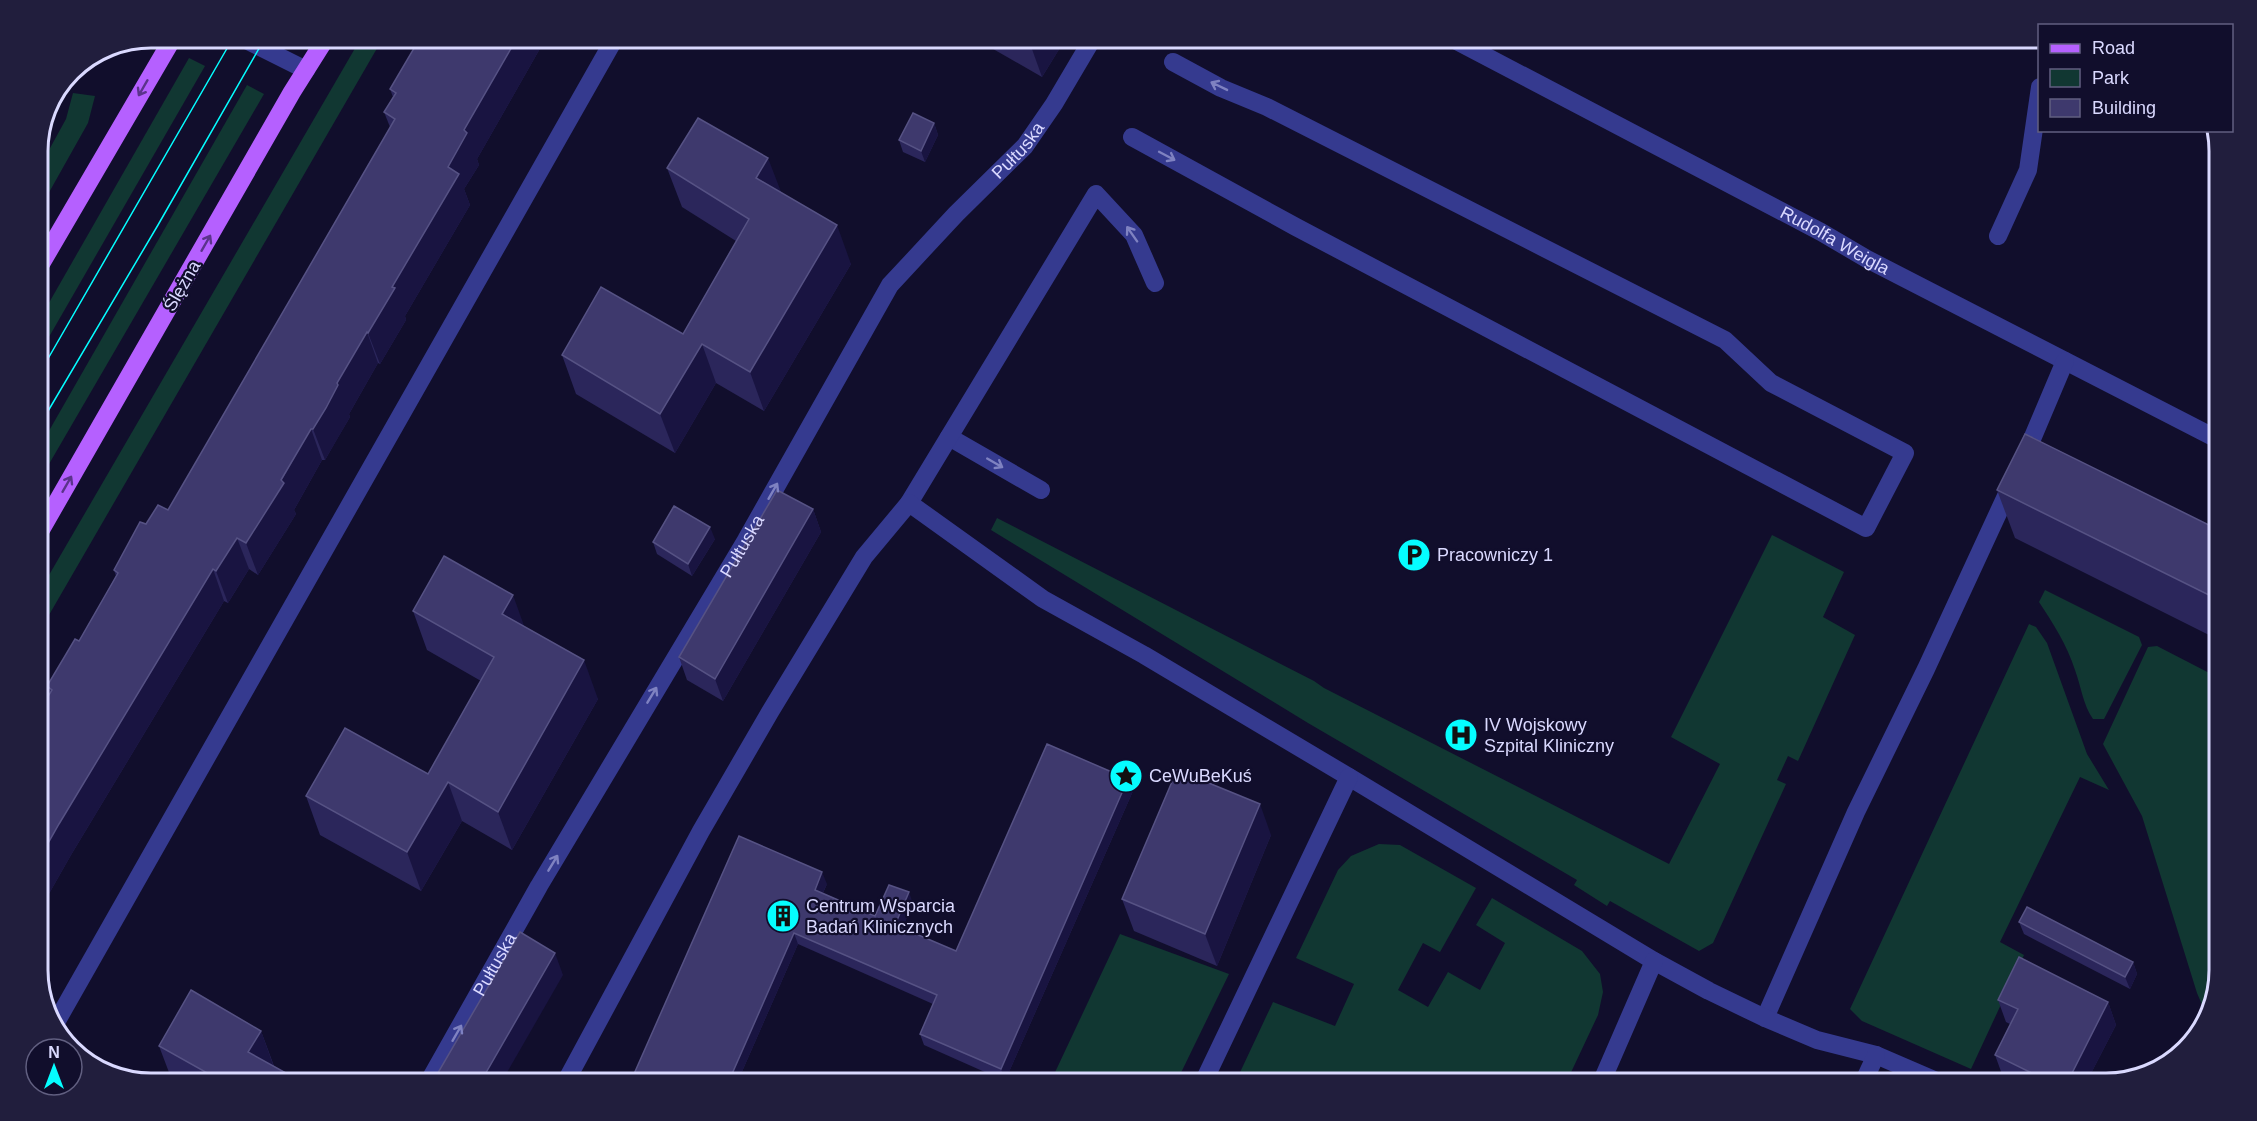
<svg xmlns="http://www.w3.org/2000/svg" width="2257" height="1121" viewBox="0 0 2257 1121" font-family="Helvetica,sans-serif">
<rect width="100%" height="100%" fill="#110e2c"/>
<!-- green -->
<g fill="#113732">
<path d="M361,38h22l-345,596v-40z"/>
<path d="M189,58l16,8 -167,290v-34z"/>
<path d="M247,85l17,9 -226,389v-33z"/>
<path d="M73,93l22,3 -7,27 -50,89v-42l28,-51z"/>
<path d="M997,518l317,163 10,7 345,176 51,-100 -49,-27 101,-202 72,37 -21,45 32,18 -57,126 -10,-5 -11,24 9,4 -73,159 -14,8 -89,-50 -3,5 -33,-21 3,-5 -269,-157 -317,-193z"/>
<path d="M2045,590l94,47 3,8 -38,74h-11c-10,-14 -12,-33 -18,-49 -8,-25 -22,-47 -36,-68z"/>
<path d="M2029,624l7,3 11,16 40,111 22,36 -29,-13 -80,165 24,13 -53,114 -109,-48 -12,-12z"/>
<path d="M2157,646l62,32v292l-11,49 -11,-26 -55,-177 -39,-72 45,-97z"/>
<path d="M1379,844l21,1 76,43 -36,64 -17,-9 -25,47 30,17 20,-35 32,18 25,-47 -29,-18 16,-27 90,53 18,23 3,18 -5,23 -32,68h-331l38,-81 62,24 19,-42 -58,-26 42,-88 13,-14z"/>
<path d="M1120,934l109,40 -53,109h-126z"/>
<path d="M1662,1074l24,9h-46l4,-3z"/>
</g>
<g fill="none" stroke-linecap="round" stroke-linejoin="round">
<!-- minor -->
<g stroke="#353a8f" stroke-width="18">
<path d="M242,38l64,32"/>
<path id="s1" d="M1451,38l370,194 46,27 352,181"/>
<path d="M1132,137l164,90 570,301 39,-75 -134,-70 -46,-43 -458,-233 -46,-19 -48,-26"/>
<path d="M1998,236l30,-66 12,-83"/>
<path d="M949,437l92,53"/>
<path d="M2024,458l41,-97"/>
<path d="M909,503l187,-309 38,41 21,48"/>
<path d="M1765,1018l91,-206 70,-143 86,-186"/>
<path d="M54,1026l561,-988"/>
<path id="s2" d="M428,1083l111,-197 207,-346 144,-255 66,-71 69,-68 29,-42 39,-66"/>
<path d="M565,1083l136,-252 69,-119 94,-155 45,-54 134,96 101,56 205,122 305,184 55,30 56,27 52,22 59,15 65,28"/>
<path d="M1203,1083l146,-306"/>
<path d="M1601,1083l53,-122"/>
<path d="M1863,1083l13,-28"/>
</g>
<!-- major -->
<g stroke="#b560ff" stroke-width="18">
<path d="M38,269l135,-231"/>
<path d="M38,535l254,-443 34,-54"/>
</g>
<!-- tram -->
<g stroke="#05fdff" stroke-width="1.5">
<path d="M38,376l195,-338"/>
<path d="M38,428l120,-203 107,-187"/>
</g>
</g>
<!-- wall -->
<g fill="#2b265b">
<path d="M426,38h120l-69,121 2,6 -15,24 6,16 -65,111 1,4 -26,44 -2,-1 -29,51 1,3 -13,22 -12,21h-3l-28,50 2,4 -38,61 -9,-6 -21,34 -4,-2 -153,254 -33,58v-200l12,-19 -3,-8 32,-45 37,-65 -2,-6 32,-46 22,-14 222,-383 -6,-15 9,-15 -3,-8 31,-43z"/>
<path d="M974,38h92l-24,39z"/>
<path d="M934,123l4,12 -13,27 -22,-10 -4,-12z"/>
<path d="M667,168l114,25 70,71 -87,147 -48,-28 -41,70 -99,-59 -14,-39 121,-21 53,-93 -54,-34z"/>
<path d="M1997,490l222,40v110l-204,-102z"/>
<path d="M813,509l8,23 -98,169 -36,-21 -8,-23z"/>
<path d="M715,539l-23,37 -35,-22 -4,-12z"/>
<path d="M413,611l111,16 74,72 -86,151 -50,-29 -41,70 -101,-56 -14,-39 122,-22 53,-93 -54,-31z"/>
<path d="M1133,791l-128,290 -81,-36 -4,-11 13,-30 -135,-60 -61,139h-107l197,-199 -4,9 52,23 38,-12 -11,24 54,23z"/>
<path d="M1271,835l-54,131 -83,-35 -12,-32z"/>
<path d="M2019,922l114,40 4,12 -7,15 -106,-55z"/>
<path d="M1998,1000l110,2 8,23 -30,58h-70l-13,-6 -8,-22 15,-31 -4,-2z"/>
<path d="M261,1031l13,35 30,17h-131l-14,-37z"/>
</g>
<!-- shaded-wall -->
<g fill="#191441">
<path d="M517,38h29l-69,121 2,6 -15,24 6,16 -65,111 1,4 -26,44 -12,-31 24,-46 72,-157z"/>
<path d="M1028,38h38l-24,39z"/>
<path d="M934,123l4,12 -13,27 -4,-11z"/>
<path d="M768,158l15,39 -27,-19z"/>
<path d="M837,225l14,39 -87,147 -14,-39z"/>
<path d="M367,332l11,31 -29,51 1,3 -25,43 -12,-31 24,-46z"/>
<path d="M702,344l14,39 -41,70 -15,-39z"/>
<path d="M311,429l11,31 -28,50 2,4 -38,61 -12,-32z"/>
<path d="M813,509l8,23 -98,169 -8,-22z"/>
<path d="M710,527l5,12 -23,37 -4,-12z"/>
<path d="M237,538l12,31 -21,34 -12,-32z"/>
<path d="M213,569l11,32 -153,254 -33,58v-52l21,-37z"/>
<path d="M513,595l14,39 -25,-20z"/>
<path d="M584,660l14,39 -86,151 -14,-38z"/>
<path d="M1128,779l5,12 -128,290 -4,-12z"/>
<path d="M448,782l14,39 -41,70 -14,-39z"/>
<path d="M1260,804l11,31 -54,131 -12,-32z"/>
<path d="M822,872l5,12 -8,17 -4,-11z"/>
<path d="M909,892l4,12 -14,32 -4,-11z"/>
<path d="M794,933l4,11 -61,139h-9z"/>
<path d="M555,953l8,22 -62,108h-21z"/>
<path d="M2133,962l4,12 -7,15 -5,-12z"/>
<path d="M2108,1002l8,23 -30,58h-19z"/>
<path d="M261,1031l14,39 -27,-18z"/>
</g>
<!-- building -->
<g fill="#3e396d" stroke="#565284" stroke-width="1.5">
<path d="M426,38h91l-53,92 3,3 -19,34 11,7 -67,113 3,1 -27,45 -1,-1 -30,51 1,2 -12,23 -13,21h-2l-30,51 3,3 -38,60 -9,-5 -21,33 -3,-2 -154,255 -21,37v-148l14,-23 -5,-4 28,-47 4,2 39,-68 -4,-3 26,-48 6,2 12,-19 10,5 227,-391 -11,-7 12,-19 -6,-4 27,-46 4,3z"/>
<path d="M913,113l21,10 -13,28 -22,-11z"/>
<path d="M698,118l70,40 -12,20 81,47 -87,147 -48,-28 -42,70 -98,-59 39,-68 82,47 66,-115 -82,-51z"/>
<path d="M2025,434l194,96v70l-222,-110z"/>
<path d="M777,490l36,19 -98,170 -36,-22z"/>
<path d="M674,506l36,21 -22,37 -35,-22z"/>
<path d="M444,556l69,39 -11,19 82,46 -86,152 -50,-30 -41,70 -101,-56 39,-68 83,46 66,-117 -81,-46z"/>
<path d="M1047,744l81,35 -127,290 -81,-35 17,-39 -143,-62 -66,150h-98l109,-247 83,36 -7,18 60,26 14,-31 20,7 -14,33 61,26z"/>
<path d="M1177,770l83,34 -55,130 -83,-35z"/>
<path d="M2027,907l106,55 -8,15 -106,-55z"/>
<path d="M520,932l35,21 -75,130h-48z"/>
<path d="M2019,957l89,45 -41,81h-15l-57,-28 23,-46 -20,-9z"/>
<path d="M191,990l70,41 -13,21 56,31h-79l-66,-37z"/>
</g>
<!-- one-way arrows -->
<defs><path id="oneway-shaft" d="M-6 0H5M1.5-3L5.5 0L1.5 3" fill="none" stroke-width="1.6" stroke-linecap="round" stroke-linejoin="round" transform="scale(1.5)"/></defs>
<g stroke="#7f82c1">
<use href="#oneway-shaft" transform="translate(1219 86) rotate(-154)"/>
<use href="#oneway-shaft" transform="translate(1167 156) rotate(28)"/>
<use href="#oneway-shaft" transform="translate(1132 234) rotate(-125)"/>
<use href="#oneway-shaft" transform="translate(995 463) rotate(30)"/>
<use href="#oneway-shaft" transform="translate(773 491) rotate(-60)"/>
<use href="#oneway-shaft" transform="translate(652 695) rotate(-59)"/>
<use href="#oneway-shaft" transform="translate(553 863) rotate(-59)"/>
<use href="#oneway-shaft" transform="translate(457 1033) rotate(-60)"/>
</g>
<g stroke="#5b338b">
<use href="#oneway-shaft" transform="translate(143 88) rotate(120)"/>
<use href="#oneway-shaft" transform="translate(206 243) rotate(-60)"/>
<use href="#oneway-shaft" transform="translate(67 484) rotate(-60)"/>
</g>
<!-- icons -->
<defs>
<g id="parking-disc" transform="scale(1.725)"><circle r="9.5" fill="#05fdff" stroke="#110e2c"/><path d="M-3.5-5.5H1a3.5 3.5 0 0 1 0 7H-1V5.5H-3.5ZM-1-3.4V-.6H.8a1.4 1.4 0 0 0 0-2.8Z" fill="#111"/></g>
<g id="hospital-disc" transform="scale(1.725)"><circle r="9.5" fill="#05fdff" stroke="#110e2c"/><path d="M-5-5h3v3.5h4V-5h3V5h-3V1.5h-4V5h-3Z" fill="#111"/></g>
<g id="sight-disc" transform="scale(1.725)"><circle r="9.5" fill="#05fdff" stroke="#110e2c"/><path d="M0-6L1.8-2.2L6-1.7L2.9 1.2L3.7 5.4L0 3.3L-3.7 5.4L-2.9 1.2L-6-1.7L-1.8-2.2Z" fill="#111"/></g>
<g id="building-disc" transform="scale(1.725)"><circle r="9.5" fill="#05fdff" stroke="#110e2c"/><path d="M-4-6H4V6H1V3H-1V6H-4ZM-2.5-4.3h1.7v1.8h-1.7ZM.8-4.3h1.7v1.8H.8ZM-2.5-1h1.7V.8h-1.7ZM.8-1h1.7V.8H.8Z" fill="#111"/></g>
</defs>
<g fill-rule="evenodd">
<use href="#parking-disc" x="1414" y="555"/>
<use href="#hospital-disc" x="1461" y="735"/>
<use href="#sight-disc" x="1126" y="776"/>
<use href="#building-disc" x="783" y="916"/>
</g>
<g text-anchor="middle" stroke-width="4.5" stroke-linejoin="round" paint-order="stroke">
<!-- street labels -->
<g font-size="18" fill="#dad9ff" stroke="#110e2c">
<text dy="6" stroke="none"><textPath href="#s2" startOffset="1108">Pułtuska</textPath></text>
<text dy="6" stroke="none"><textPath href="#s1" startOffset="434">Rudolfa Weigla</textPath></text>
<text transform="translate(182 286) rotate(-60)" y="6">Ślężna</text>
<text dy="6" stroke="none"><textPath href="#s2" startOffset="622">Pułtuska</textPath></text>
<text dy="6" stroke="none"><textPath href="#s2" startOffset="136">Pułtuska</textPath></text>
</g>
<!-- poi labels -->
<g font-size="18" fill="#dad9ff" stroke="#110e2c" text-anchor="start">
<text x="1437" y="561">Pracowniczy 1</text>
<text x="1484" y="731">IV Wojskowy<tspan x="1484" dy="21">Szpital Kliniczny</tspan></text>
<text x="1149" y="782">CeWuBeKuś</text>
<text x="806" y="912">Centrum Wsparcia<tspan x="806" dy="21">Badań Klinicznych</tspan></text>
</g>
</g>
<!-- crop -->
<path d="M0 0H2257V1121H0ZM151 48H2106A103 103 0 0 1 2209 151V970A103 103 0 0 1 2106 1073H151A103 103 0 0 1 48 970V151A103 103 0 0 1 151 48Z" fill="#211e3d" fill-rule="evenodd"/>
<path fill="none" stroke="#dad9ff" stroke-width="3" d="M151 48H2106A103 103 0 0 1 2209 151V970A103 103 0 0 1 2106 1073H151A103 103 0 0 1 48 970V151A103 103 0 0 1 151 48Z"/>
<!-- legend -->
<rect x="2038" y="24" width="195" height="108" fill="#110e2c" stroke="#615f80" stroke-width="1.5"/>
<rect x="2050" y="44" width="30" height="9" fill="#b560ff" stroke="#615f80" stroke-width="1.5"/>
<text x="2092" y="54" font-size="18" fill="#dad9ff">Road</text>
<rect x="2050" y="69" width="30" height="18" fill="#113732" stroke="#615f80" stroke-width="1.5"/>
<text x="2092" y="84" font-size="18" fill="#dad9ff">Park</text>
<rect x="2050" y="99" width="30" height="18" fill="#3e396d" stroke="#615f80" stroke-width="1.5"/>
<text x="2092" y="114" font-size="18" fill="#dad9ff">Building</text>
<!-- north arrow -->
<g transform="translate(54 1067)"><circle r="28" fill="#110e2c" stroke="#615f80" stroke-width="1.5"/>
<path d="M0-4.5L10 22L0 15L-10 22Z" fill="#05fdff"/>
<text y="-9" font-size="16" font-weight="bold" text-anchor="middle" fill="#dad9ff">N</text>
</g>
</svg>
